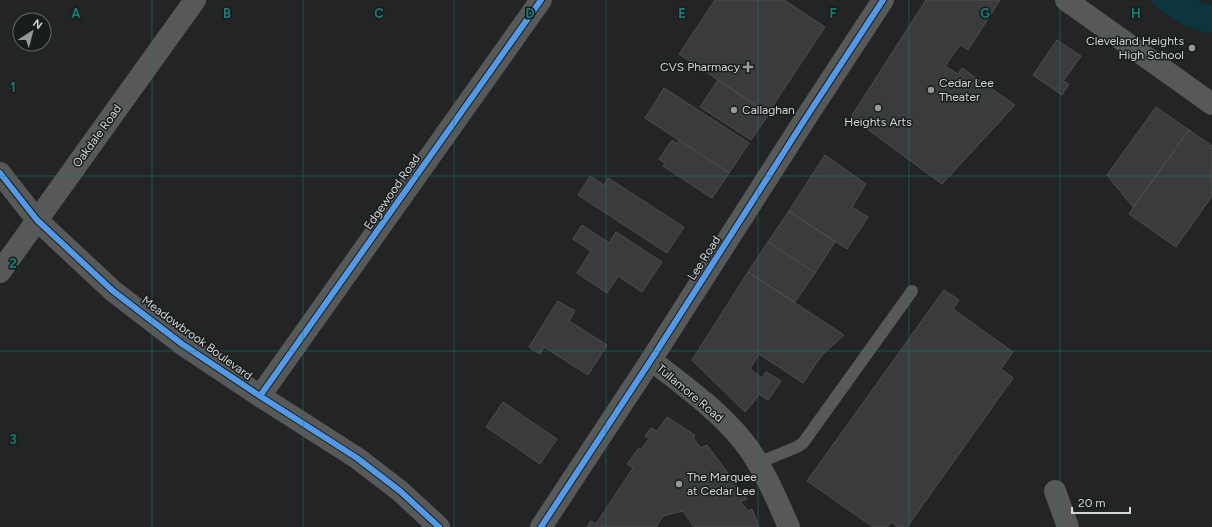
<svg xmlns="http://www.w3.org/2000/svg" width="1212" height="527" viewBox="0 0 1212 527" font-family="Figtree,sans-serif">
<rect width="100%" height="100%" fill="#222425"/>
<!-- green -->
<path fill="#0c353e" d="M1150,0h46l4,2 12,3v28c-22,-3 -48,-16 -62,-33z"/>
<!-- building -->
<g fill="#3a3b3c" stroke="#4d4f4f">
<path d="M715,0h69l41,27 -57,86 -89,-59z"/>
<path d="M926,0h74l-32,50 -8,-5 -15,21 13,8 4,-6 53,37 -73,79 -91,-67z"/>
<path d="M1057,40l24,16 -18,25 6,3 -7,11 -29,-20z"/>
<path d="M718,80l51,34 -18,26 -51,-33z"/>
<path d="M664,88l85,55 -20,30 -84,-55z"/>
<path d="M1156,107l33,23 -56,77 -26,-32z"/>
<path d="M1189,130l23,16v50l-36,51 -47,-33z"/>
<path d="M672,140l5,4 2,-4 50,33 -17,25 -49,-32 2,-3 -6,-4z"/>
<path d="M825,155l41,29 -14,23 16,10 -21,32 -58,-38z"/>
<path d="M590,176l14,9 4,-7 76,49 -17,26 -89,-58z"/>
<path d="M789,211l46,31 -20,31 -47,-31z"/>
<path d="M582,225l27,18 7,-11 46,30 -20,30 -24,-16 -11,17 -30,-20 14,-22 -18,-12z"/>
<path d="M768,242l47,31 -20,29 -47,-30z"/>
<path d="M748,272l96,63 -22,20 -19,28 -44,-29 -9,15 12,9 4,-6 15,9 -13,19 -9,-6 -6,9 -8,9 -53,-52z"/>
<path d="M944,290l15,10 -6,9 60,43 -12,17 12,9 -106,149h-9l-7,-5 -4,5h-14l-66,-46z"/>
<path d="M558,301l17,10 -6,10 38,24 -19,30 -44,-28 -4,7 -11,-7z"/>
<path d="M503,402l54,37 -17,25 -54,-37z"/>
<path d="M667,417l28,18 -2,3 8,10 6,-3 40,54 -7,2 8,10 4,-2 7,18h-65l-11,-16 -20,5 -7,11h-69l4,-6 5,3 37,-56 -6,-4 12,-16 2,1 8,-10 -4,-3 6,-8 6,3z"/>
</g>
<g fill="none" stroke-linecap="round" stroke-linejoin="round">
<!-- service -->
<path stroke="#575959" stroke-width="12" d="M758,463l39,-16 6,-4 109,-152"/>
<!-- minor -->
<g stroke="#575959" stroke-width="22">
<path d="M0,173l37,47 76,71 69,53 78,52 97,62 43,33 39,36"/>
<path d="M0,272l195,-272"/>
<path d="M651,360c32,25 66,49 92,81 20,25 33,57 46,86"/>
<path d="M260,396l281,-396"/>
<path d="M1055,491l13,36"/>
</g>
<!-- secondary -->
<g stroke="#575959" stroke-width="22">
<path d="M1066,0l146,104"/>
<path d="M541,527l110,-167 156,-244 76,-116"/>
</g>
<!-- cycleway casing -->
<g stroke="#181c1d" stroke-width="8">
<g id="cycleway">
<path d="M0,173l37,47 76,71 69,53 78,52 97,62 43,33 39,36"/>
<path d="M260,396l281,-396"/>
<path d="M541,527l110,-167 156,-244 76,-116"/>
</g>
</g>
<!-- cycleway -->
<use href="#cycleway" stroke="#5399e6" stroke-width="6"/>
</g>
<!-- grid -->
<path fill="none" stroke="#197b73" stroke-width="1" stroke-opacity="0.55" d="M152,0v527M303,0v527M454,0v527M606,0v527M758,0v527M909,0v527M1060,0v527M0,176h1212M0,351h1212"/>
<!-- markers -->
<g fill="#959898" stroke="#181c1d" stroke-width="1.5">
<circle cx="1192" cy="48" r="4"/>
<path d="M746 61h4v4h4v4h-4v4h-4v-4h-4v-4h4z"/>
<circle cx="931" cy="90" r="4"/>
<circle cx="878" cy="108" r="4"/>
<circle cx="734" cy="110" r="4"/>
<circle cx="679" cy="484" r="4"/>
</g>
<g text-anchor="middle" stroke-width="3" stroke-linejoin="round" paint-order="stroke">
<!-- poi labels -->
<g font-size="12" fill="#d3d6d6" stroke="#181c1d" text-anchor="start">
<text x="1184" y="45" text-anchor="end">Cleveland Heights<tspan x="1184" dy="14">High School</tspan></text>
<text x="740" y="71" text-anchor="end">CVS Pharmacy</text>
<text x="939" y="87">Cedar Lee<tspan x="939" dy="14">Theater</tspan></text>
<text x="742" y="114">Callaghan</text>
<text x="878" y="126" text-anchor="middle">Heights Arts</text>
<text x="687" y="481">The Marquee<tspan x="687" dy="14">at Cedar Lee</tspan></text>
</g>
<!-- street labels -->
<g font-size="12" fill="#d3d6d6" stroke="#181c1d">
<text transform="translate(97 136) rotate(-54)" y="4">Oakdale Road</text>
<text transform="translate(392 192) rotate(-55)" y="4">Edgewood Road</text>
<text transform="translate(704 258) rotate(-57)" y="4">Lee Road</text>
<text transform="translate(197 338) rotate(36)" y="4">Meadowbrook Boulevard</text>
<text transform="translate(690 393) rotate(40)" y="4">Tullamore Road</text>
</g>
</g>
<g font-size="13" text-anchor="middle" font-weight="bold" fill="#197b73" stroke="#181c1d" stroke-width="3" stroke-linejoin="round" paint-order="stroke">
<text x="76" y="18">A</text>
<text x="227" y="18">B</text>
<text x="379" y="18">C</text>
<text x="530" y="18">D</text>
<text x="682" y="18">E</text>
<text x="833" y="18">F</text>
<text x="985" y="18">G</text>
<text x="1136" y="18">H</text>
<text x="13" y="92">1</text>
<text x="13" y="268">2</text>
<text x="13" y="444">3</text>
</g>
<!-- north arrow -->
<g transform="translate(32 32) rotate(36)"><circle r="19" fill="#181c1d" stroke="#636667"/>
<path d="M0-3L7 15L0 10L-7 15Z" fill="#959898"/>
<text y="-6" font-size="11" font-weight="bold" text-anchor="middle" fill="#d3d6d6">N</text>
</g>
<!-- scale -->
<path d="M1072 507v6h58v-6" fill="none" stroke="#d3d6d6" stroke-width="2"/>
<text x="1078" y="507" font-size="12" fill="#d3d6d6" stroke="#181c1d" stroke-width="3" paint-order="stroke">20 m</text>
</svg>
